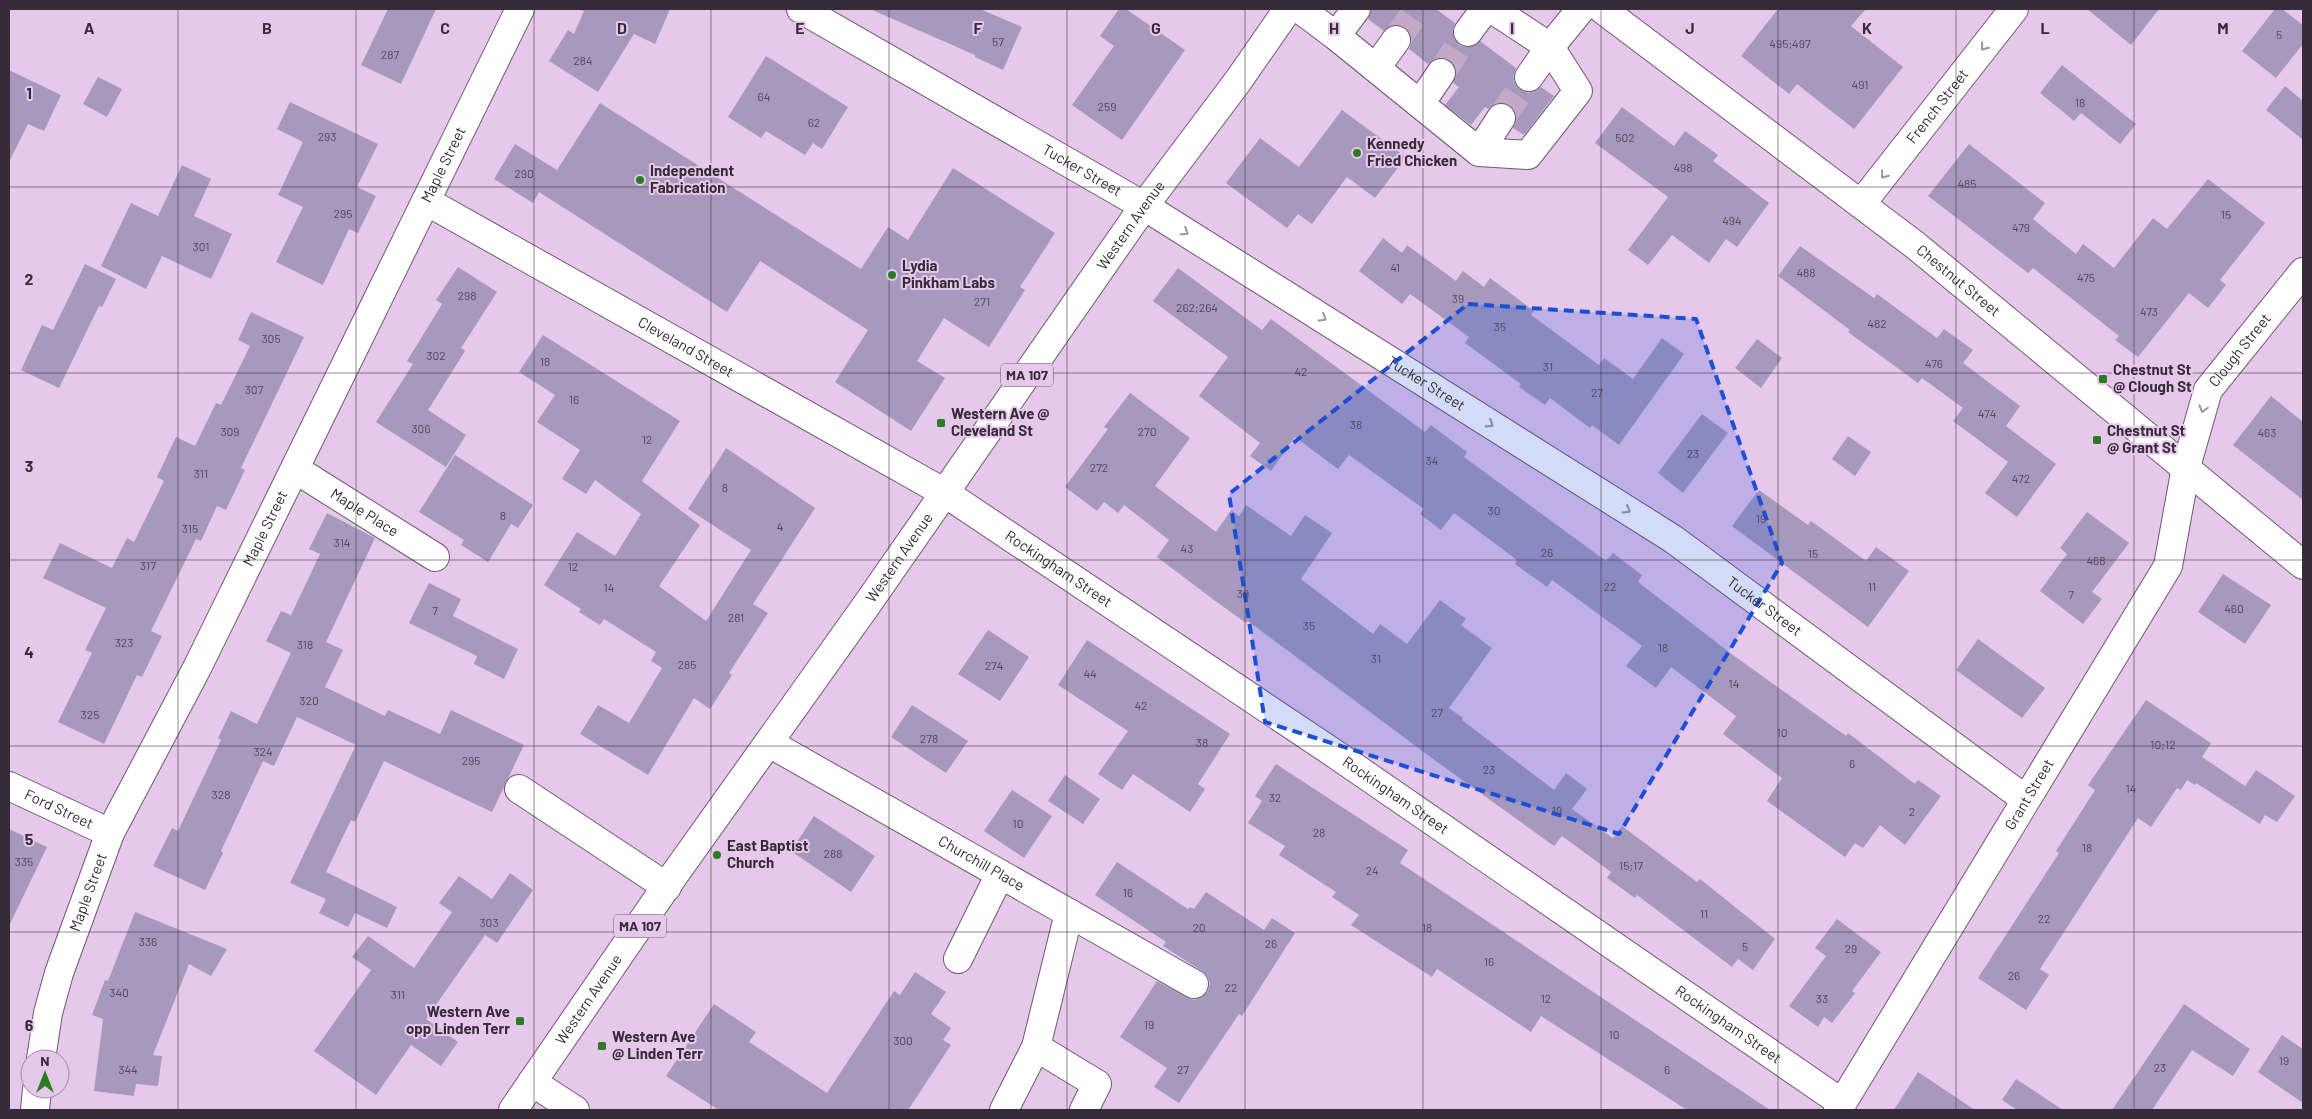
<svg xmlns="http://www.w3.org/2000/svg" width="2312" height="1119" viewBox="0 0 2312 1119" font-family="Barlow,sans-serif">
<rect width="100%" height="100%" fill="#e6c9ea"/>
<!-- building -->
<g fill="#a699bd">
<path d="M388,9h48l-35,75 -40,-19z"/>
<path d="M578,9h92l-15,35 -21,-10 -36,58 -49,-31 19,-31 6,4 10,-23z"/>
<path d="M870,9h110l42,18 -19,43 -28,-13v-2z"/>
<path d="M1119,9h7l59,41 -63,90 -50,-35 42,-59 -14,-10z"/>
<path d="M1371,9h65l19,14 -2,7 1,8 5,7 7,2 8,-1 6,-5 36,27 -3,8 2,7 5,6 8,4 7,-2 6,-4 13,9 -30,39 -11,-7 4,-9 -2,-9 -6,-5 -7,-3 -8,2 -6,5 -3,-2 -14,18 -26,-20 14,-18 -6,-4 3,-8 -1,-9 -5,-6 -7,-2 -8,1 -7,5 -19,-15 3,-8 -2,-8 -5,-5 -8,-4 -8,2 -5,5 -16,-12z"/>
<path d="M1778,9h88l-15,17 52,41 -49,62 -57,-45 -8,10 -48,-38z"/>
<path d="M2087,9h72l-28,36z"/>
<path d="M2275,9h7l21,16v19l-27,34 -34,-27z"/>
<path d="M766,56l82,51 -26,42 -9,-6 -8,12 -39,-24 -5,7 -33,-21z"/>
<path d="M2062,65l74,59 -16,20 -39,-31 -7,8 -34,-28z"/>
<path d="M9,70l52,25 -17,36 -16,-7 -19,38z"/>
<path d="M98,77l24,12 -15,28 -24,-13z"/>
<path d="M2285,86l18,15v39l-37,-30z"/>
<path d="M290,102l88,42 -21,43 19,9 -18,37 -9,-4 -26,56 -47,-23 27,-55 -25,-12 25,-53 -26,-13z"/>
<path d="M600,103l261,166 27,-42 20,13 45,-72 102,65 -35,54 5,3 -36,57 -45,-29 -27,43 28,17 -34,53 -76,-49 33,-52 -108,-69 -33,51 -188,-120 -6,11 -39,-24 21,-35 42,26z"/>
<path d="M1622,107l52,39 11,-15 33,24 -5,6 56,42 -32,44 -11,-8 -17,24 -37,-28 -24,30 -20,-15 40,-53 -73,-54z"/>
<path d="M1342,110l64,47 -31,41 -28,-21 -35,47 -14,-10 -11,14 -61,-45 34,-45 39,29z"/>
<path d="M1969,144l76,59 -12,16 43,35 7,-10 31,24 39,-50 14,11 41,-50 57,44 -45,57 6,5 -18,23 -19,-15 -51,64 -23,-17 4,-4 -86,-68 -5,5 -100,-77z"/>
<path d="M182,165l29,14 -17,37 38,18 -21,45 -49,-23 -16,33 -45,-23 30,-63 27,13z"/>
<path d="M1383,238l19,15 5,-8 49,36 7,-10 21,16 6,-9 44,33 -3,4 68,50 5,-7 29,21 29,-41 22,16 -65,91 -27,-20 -2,3 -40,-30 -5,7 -26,-18 2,-3 -56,-41 4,-6 -59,-43 -8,10 -43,-33z"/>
<path d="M1800,246l74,52 3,-4 60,44 7,-9 29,21 -10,13 57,43 -14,20 50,38 -39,53 -32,-24 23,-31 -55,-41 10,-13 -41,-30 -4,5 -70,-51 2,-2 -72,-54z"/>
<path d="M85,264l31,15 -14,28 -3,-1 -40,82 -38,-18 21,-45 11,5z"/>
<path d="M458,267l39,25 -36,56 4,3 -37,59 38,25 -20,32 -70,-45 37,-58 -6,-3 35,-57 -6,-4z"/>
<path d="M1178,268l84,62 9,-11 154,113 6,-7 36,27 -3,5 142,104 7,-8 29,22 -4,7 95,73 113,81 2,-3 67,51 3,-4 23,16 -36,49 -25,-20 -17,23 -8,-5 -10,14 -78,-56 15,-23 -59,-44 13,-18 -65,-49 -15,21 -30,-22 16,-20 -90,-66 -5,7 -32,-23 2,-4 -63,-47 -13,17 -21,-16 4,-5 -75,-54 -11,14 -43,-32 -24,34 -21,-15 10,-13 -61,-47 29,-39 -75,-56z"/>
<path d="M251,312l53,25 -63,131 4,2 -19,40 -9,-4 -16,35 -5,-2 -45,92 11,5 -20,41 -5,-2 -33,69 -46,-22 34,-69 -7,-3 21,-42 -63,-30 17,-35 52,25 15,-30 7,4 30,-61 -7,-4 19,-40 19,9 21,-43 5,2 29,-59 -12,-6z"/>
<path d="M543,335l137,86 -38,60 58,44 -41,61 47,35 45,-71 -63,-41 38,-61 89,60 -62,96 15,9 -39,60 3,2 -22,34 -16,-11 -46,77 -68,-41 18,-29 31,18 33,-55 -11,-7 5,-9 -52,-33 -4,6 -21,-13 2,-3 -37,-24 33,-53 38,24 26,-42 -46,-34 -9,14 -24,-15 18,-29 -43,-28 18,-27 -36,-23z"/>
<path d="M1757,339l25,19 -21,30 -26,-20z"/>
<path d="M1130,393l60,45 -35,48 61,46 15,-22 8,6 7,-11 45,31 14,-21 27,18 -31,46 72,55 7,-10 27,20 33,-44 26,19 -5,6 31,23 -43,60 14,10 -1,2 92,70 12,-17 21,16 -15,20 41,29 9,-12 75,56 3,-3 75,60 -22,31 -15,-11 -6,8 -95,-72 -2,3 -28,-20 4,-6 -49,-36 -8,10 -121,-87 -185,-138 -2,2 -32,-23 -57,-43 12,-17 -45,-35 -6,8 -14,-11 -7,9 -32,-24 43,-58 -4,-2z"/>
<path d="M2271,396l32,26v78l-70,-55z"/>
<path d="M1702,414l26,19 -45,60 -25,-20z"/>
<path d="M1848,436l23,16 -16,24 -23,-17z"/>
<path d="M455,455l78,50 -15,23 -7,-4 -23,38 -27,-17 3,-5 -45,-28z"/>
<path d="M1759,490l49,35 3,-4 55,40 10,-14 33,24 -41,56 -136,-101z"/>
<path d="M2087,512l42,31 -37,49 10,7 -19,25 -43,-33 27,-37 -7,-6z"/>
<path d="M327,513l48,25 -49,104 17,8 -18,37 60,29 3,-6 52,24 11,-24 73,35 -32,67 -108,-51 -29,61 -4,-2 -25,52 71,35 -10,21 -32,-15 -7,14 -29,-14 7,-14 -36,-16 66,-138 -59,-28 -23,49 -11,-5 -42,90 2,2 -18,37 -52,-24 19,-38 6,3 43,-91 -3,-2 13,-27 26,13 34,-71 -25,-12 15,-30 10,4 29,-61 -11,-5z"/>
<path d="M2223,574l48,31 -26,39 -47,-32z"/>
<path d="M429,583l32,16 -8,17 65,33 -14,30 -30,-15 3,-8 -68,-33z"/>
<path d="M988,630l41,27 -29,44 -42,-27z"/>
<path d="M1978,639l67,49 -23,30 -66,-48z"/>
<path d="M1087,640l143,94 -32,50 7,5 -15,23 -57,-38 -11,16 -24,-16 30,-43 -70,-46z"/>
<path d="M2146,700l65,43 -9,14 43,29 11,-16 39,26 -18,26 -12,-7 -5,9 -64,-41 -1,2 -8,-5 -6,10 -4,-2 -26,39 -13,-9 -98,151 9,6 -23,35 -48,-32 81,-125 -3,-2 39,-61 -7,-5z"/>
<path d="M912,705l56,36 -22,32 -55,-36z"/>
<path d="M1276,764l132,86 -8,13 370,247h-83l-146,-94 -10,16 -94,-63 -5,8 -81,-52 8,-10 -27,-18 4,-5 -57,-37 6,-9 -37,-23 14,-22 -7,-5z"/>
<path d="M1065,775l35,24 -17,25 -35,-23z"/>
<path d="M1012,790l40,26 -28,42 -40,-27z"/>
<path d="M814,816l61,40 -24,36 -60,-41z"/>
<path d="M9,829l38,18 -38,79z"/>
<path d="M1117,862l71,47 2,-2 4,2 12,-17 58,38 8,-12 23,15 -53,83 -3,-2 -60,89 -25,-16 13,-19 -47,-31 37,-56 37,19 8,-3 6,-6 2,-8 -3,-7 -5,-5 -39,-25 3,-4 -71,-47z"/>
<path d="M510,873l23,17 -36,53 -12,-8 -59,84 32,23 -17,24 -30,-21 -35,50 -62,-44 57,-81 -19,-13 16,-21 46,32 38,-56 -13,-9 20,-27 33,23z"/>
<path d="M135,912l92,37 -16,27 -22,-12 -36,91 9,1 -4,30 -22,-2 -2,12 -40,-5 9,-72 -11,-4 13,-35 3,1z"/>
<path d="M1837,919l44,33 -29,39 3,2 -23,30 -8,-6 -6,10 -29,-21 37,-50 -11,-8z"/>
<path d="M915,972l31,20 -15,22 20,14 -8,12 8,5 -43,65h-189l-53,-34 48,-72 42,28 -7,10 78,51 67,-102 6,4z"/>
<path d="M2184,1004l66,45 -17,27 -41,-26 -40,60h-40z"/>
<path d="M2282,1035l21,14v54l-45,-31z"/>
<path d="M1918,1072l57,38h-81z"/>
<path d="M2016,1079l47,31h-46l-15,-10z"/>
</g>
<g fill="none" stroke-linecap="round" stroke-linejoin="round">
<!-- minor-tunnel -->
<g stroke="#c3a9c6" stroke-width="28" stroke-dasharray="28 14" stroke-linecap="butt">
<path d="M1396,40l22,-31"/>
<path d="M1441,73l27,-41"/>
<path d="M1501,118l28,-41"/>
</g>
<!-- minor casing -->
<g stroke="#6f5773" stroke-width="30">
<g id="minor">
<path id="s1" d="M801,9l343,197 529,333 352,260"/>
<path d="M1300,9l36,27 20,-27"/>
<path d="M1492,9l58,38 31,-38"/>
<path d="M1468,32l17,-23"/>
<path d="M1336,36l143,116 49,3 50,-64 -28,-44 -21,30"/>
<path d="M1376,68l20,-28"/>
<path d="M1420,104l21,-31"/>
<path d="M1479,152l22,-34"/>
<path id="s2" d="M426,201l519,292 396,265 501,345"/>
<path id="s3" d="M1861,204l153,-195"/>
<path id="s4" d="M295,469l140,88"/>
<path id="s5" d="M769,743l425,241"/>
<path id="s6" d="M9,786l101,47"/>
<path d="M519,789l148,98"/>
<path d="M958,959l42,-85"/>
<path d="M1036,1047l61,37 -13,26"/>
<path id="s7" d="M41,1059l7,-46 11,-40 51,-140 87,-165 323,-659"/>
<path d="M532,1082l43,28"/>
<path d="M35,1110l2,-21"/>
<path d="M1004,1110l32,-63 33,-134"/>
<path id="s8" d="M1838,1110l330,-544 18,-99 22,-77 95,-118"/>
</g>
</g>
<!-- major casing -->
<g stroke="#6f5773" stroke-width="30">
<g id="major">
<path id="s9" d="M1602,9l313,236 388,320"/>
<path id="s10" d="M513,1110l159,-232 196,-275 276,-397 94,-125 50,-72"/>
</g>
</g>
<!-- minor -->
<use href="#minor" stroke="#fff" stroke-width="28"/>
<!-- major -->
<use href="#major" stroke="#fff" stroke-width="28"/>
</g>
<!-- one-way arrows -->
<defs><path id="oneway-chevron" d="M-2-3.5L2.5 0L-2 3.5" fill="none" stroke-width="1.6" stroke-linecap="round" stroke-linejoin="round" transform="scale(1.25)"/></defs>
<g stroke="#9a959c">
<use href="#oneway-chevron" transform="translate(1984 47) rotate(128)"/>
<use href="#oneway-chevron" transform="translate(1884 175) rotate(128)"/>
<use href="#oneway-chevron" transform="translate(1185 232) rotate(32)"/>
<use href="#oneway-chevron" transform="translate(1323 318) rotate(32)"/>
<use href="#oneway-chevron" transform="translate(2203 409) rotate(106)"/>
<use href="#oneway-chevron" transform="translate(1490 424) rotate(32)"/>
<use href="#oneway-chevron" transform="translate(1627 510) rotate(32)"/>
</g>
<!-- marked area -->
<path fill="#1d4ed8" fill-opacity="0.2" stroke="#1d4ed8" stroke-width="4" stroke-dasharray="10 6" stroke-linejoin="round" d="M1468,304l228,15 86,244 -163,271 -354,-112 -36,-228z"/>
<!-- grid -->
<path fill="none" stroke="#362b38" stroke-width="1" stroke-opacity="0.55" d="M178,9v1101M356,9v1101M534,9v1101M711,9v1101M889,9v1101M1067,9v1101M1245,9v1101M1423,9v1101M1601,9v1101M1778,9v1101M1956,9v1101M2134,9v1101M9,187h2294M9,373h2294M9,560h2294M9,746h2294M9,932h2294"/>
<!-- markers -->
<g fill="#2d7b24" stroke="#e6c9ea" stroke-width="2">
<circle cx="1357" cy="153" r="5"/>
<circle cx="640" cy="180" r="5"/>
<circle cx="892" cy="275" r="5"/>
<rect x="2098" y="374" width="10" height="10" rx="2.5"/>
<rect x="936" y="418" width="10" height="10" rx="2.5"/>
<rect x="2092" y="435" width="10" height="10" rx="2.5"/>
<circle cx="717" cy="855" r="5"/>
<rect x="515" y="1016" width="10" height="10" rx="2.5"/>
<rect x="597" y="1041" width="10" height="10" rx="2.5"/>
</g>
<g text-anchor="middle" stroke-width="4" stroke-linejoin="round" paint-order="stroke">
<!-- number labels -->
<g font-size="12" fill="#524659">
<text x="2279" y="39">5</text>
<text x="998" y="46">57</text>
<text x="1790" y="48">495;497</text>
<text x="390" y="59">287</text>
<text x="583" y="65">284</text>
<text x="1860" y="89">491</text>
<text x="764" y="101">64</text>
<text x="2080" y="107">18</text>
<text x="1107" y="111">259</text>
<text x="814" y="127">62</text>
<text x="327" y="141">293</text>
<text x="1625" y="142">502</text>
<text x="1683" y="172">498</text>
<text x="524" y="178">290</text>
<text x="1967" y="188">485</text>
<text x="343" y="218">295</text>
<text x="2226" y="219">15</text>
<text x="1732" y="225">494</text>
<text x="2021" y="232">479</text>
<text x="201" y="251">301</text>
<text x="1395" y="272">41</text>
<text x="1806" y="277">488</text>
<text x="2086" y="282">475</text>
<text x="467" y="300">298</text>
<text x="1458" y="303">39</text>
<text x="982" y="306">271</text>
<text x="1197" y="312">262;264</text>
<text x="2149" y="316">473</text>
<text x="1877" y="328">482</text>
<text x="1500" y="331">35</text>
<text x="271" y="343">305</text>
<text x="436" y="360">302</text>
<text x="545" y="366">18</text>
<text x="1934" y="368">476</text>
<text x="1548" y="371">31</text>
<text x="1301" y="376">42</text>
<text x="254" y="394">307</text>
<text x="1597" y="397">27</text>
<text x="574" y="404">16</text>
<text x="1987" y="418">474</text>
<text x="1356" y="429">38</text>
<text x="421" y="433">306</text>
<text x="230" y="436">309</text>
<text x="1147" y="436">270</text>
<text x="2267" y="437">463</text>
<text x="647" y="444">12</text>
<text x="1693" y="458">23</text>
<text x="1432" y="465">34</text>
<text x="1099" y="472">272</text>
<text x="201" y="478">311</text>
<text x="2021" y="483">472</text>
<text x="725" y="492">8</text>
<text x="1494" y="515">30</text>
<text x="503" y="520">8</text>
<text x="1761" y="523">19</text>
<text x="780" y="531">4</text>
<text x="190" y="533">315</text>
<text x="342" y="547">314</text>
<text x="1187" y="553">43</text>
<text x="1547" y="557">26</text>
<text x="1813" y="558">15</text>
<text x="2096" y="565">468</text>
<text x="148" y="570">317</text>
<text x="573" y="571">12</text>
<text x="1610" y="591">22</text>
<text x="1872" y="591">11</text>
<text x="609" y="592">14</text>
<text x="1243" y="598">39</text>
<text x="2071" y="599">7</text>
<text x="2234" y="613">460</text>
<text x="435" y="615">7</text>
<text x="736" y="622">281</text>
<text x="1309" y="630">35</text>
<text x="124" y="647">323</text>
<text x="305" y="649">318</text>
<text x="1663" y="652">18</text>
<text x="1376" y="663">31</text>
<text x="687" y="669">285</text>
<text x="994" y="670">274</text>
<text x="1090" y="678">44</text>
<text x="1734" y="688">14</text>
<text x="309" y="705">320</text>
<text x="1141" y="710">42</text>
<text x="1437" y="717">27</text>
<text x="90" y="719">325</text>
<text x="1782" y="737">10</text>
<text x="929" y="743">278</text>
<text x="1202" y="747">38</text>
<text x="2163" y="749">10;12</text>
<text x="263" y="756">324</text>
<text x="471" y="765">295</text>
<text x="1852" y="768">6</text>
<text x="1489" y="774">23</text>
<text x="2131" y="793">14</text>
<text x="221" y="799">328</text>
<text x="1275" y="802">32</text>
<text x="1557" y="815">19</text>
<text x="1912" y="816">2</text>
<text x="1018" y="828">10</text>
<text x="1319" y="837">28</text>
<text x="2087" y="852">18</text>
<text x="833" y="858">288</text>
<text x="24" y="866">335</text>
<text x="1631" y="870">15;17</text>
<text x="1372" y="875">24</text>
<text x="1128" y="897">16</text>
<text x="1704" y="918">11</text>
<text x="2044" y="923">22</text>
<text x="489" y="927">303</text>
<text x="1199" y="932">20</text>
<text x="1427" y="932">18</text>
<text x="148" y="946">336</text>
<text x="1271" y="948">26</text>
<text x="1745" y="951">5</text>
<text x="1851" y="953">29</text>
<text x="1489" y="966">16</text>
<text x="2014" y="980">26</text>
<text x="1231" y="992">22</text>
<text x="119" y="997">340</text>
<text x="398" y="999">311</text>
<text x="1546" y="1003">12</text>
<text x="1822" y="1003">33</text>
<text x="1149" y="1029">19</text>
<text x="1614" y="1039">10</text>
<text x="903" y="1045">300</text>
<text x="2284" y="1065">19</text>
<text x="2160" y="1072">23</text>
<text x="128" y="1074">344</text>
<text x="1183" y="1074">27</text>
<text x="1667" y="1074">6</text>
</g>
<!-- shield labels -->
<g fill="#e6c9ea" stroke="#6b5a6d" stroke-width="1">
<rect x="1001" y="363.5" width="52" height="23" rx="4"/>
<rect x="614" y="914.5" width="52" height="23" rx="4"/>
</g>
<g font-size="14" font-weight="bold" fill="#362b38">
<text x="1027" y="380">MA 107</text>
<text x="640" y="931">MA 107</text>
</g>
<!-- street labels -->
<g font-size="15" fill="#362b38" stroke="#e6c9ea">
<text dy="5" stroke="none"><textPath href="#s3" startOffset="124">French Street</textPath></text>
<text dy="5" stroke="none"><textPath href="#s7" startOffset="984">Maple Street</textPath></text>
<text dy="5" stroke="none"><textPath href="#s1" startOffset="324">Tucker Street</textPath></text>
<text dy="5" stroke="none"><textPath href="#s10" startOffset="1079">Western Avenue</textPath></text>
<text dy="5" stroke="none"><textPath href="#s9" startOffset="448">Chestnut Street</textPath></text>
<text dy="5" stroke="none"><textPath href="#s2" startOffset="298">Cleveland Street</textPath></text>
<text dy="5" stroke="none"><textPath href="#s8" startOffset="868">Clough Street</textPath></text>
<text dy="5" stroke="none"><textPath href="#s1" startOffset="729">Tucker Street</textPath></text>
<text dy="5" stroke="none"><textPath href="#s4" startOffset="82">Maple Place</textPath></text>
<text dy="5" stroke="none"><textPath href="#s7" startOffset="579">Maple Street</textPath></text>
<text dy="5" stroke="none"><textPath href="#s10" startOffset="674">Western Avenue</textPath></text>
<text dy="5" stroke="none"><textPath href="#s2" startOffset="732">Rockingham Street</textPath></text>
<text dy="5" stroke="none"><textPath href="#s1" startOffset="1134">Tucker Street</textPath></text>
<text dy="5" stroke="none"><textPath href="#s8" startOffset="369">Grant Street</textPath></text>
<text dy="5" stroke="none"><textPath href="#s2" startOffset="1138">Rockingham Street</textPath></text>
<text dy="5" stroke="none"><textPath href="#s6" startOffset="55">Ford Street</textPath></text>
<text dy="5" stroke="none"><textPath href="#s5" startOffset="244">Churchill Place</textPath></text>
<text dy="5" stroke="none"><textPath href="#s7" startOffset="174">Maple Street</textPath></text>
<text dy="5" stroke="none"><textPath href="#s10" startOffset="134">Western Avenue</textPath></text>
<text dy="5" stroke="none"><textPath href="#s2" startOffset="1542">Rockingham Street</textPath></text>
</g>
<!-- poi labels -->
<g font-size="15" font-weight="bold" fill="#362b38" stroke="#e6c9ea" text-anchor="start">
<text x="1367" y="149">Kennedy<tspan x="1367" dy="17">Fried Chicken</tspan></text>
<text x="650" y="176">Independent<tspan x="650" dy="17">Fabrication</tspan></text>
<text x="902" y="271">Lydia<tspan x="902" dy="17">Pinkham Labs</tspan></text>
<text x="2113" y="375">Chestnut St<tspan x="2113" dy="17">@ Clough St</tspan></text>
<text x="951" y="419">Western Ave @<tspan x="951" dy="17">Cleveland St</tspan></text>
<text x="2107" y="436">Chestnut St<tspan x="2107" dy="17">@ Grant St</tspan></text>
<text x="727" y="851">East Baptist<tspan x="727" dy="17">Church</tspan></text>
<text x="510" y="1017" text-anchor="end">Western Ave<tspan x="510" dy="17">opp Linden Terr</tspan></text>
<text x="612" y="1042">Western Ave<tspan x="612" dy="17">@ Linden Terr</tspan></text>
</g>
</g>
<g font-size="16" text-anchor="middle" font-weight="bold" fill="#362b38" stroke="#e6c9ea" stroke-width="4" stroke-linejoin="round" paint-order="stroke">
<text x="89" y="34">A</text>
<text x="267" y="34">B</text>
<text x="445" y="34">C</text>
<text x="622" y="34">D</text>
<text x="800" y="34">E</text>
<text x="978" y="34">F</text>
<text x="1156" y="34">G</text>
<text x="1334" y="34">H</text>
<text x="1512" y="34">I</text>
<text x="1690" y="34">J</text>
<text x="1867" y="34">K</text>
<text x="2045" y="34">L</text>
<text x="2223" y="34">M</text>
<text x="29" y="99">1</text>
<text x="29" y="285">2</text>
<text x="29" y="472">3</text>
<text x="29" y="658">4</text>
<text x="29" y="845">5</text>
<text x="29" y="1031">6</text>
</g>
<!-- border -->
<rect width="2312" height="1119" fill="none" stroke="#362b38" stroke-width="20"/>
<!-- north arrow -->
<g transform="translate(45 1074)"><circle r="24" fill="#e6c9ea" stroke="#a08aa3"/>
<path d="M0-4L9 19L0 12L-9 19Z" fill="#2d7b24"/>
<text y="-8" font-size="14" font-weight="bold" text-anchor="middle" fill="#362b38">N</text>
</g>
</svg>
